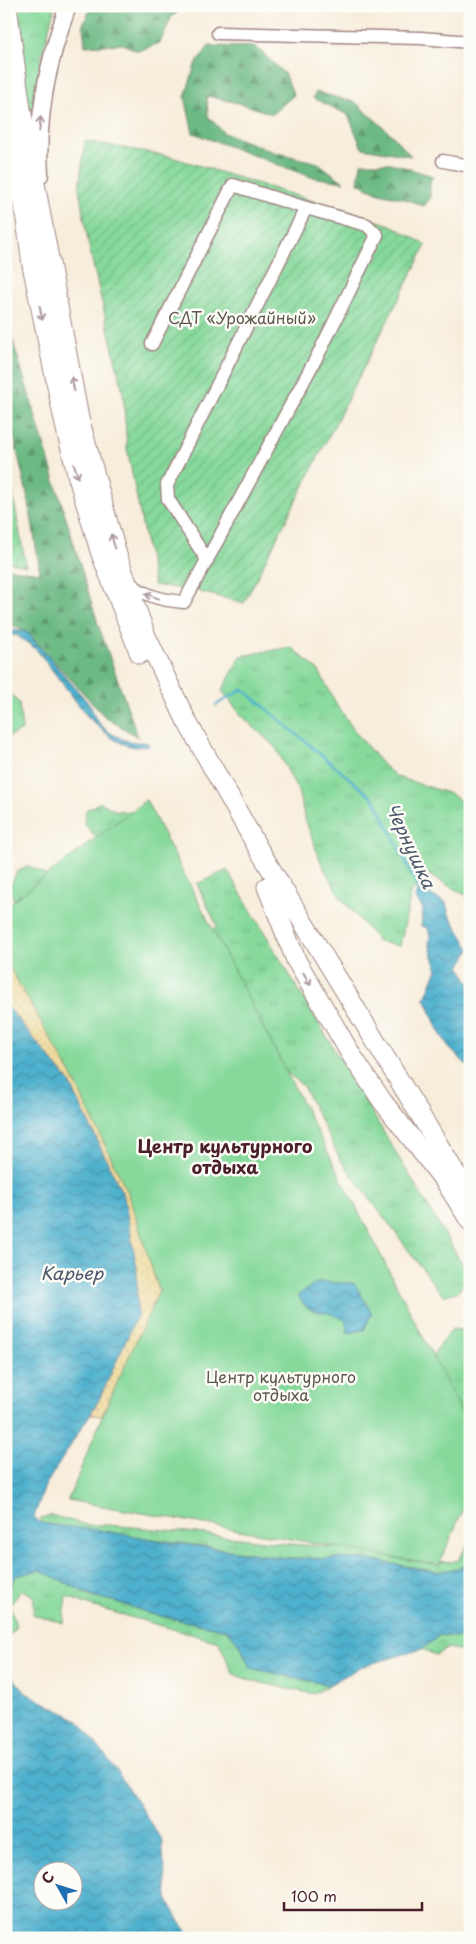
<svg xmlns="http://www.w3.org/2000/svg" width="476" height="1944" viewBox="0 0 476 1944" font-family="'Playpen Sans',sans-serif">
<defs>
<pattern id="grass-tufts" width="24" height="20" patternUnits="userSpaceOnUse" patternTransform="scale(1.25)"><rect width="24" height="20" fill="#86d99b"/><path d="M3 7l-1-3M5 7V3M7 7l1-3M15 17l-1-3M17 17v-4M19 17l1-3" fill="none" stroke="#75ba86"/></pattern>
<pattern id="forest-firs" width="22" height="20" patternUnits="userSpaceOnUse" patternTransform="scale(1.25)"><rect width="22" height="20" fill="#6cb983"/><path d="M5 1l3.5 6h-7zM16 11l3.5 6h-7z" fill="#5b966b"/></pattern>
<pattern id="sand-dots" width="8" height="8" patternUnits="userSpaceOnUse" patternTransform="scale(1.25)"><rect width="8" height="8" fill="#eeda9e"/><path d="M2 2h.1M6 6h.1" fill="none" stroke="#cebb88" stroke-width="1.8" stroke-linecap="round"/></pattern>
<pattern id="garden-furrows" width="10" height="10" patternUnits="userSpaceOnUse" patternTransform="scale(1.25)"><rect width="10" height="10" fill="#86d99b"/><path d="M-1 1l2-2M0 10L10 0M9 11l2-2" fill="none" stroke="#75ba86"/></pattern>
<pattern id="water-waves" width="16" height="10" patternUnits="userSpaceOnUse" patternTransform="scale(1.25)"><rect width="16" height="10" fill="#4eb0cd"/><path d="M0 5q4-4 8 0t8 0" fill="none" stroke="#438fa7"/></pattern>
</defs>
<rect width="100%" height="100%" fill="#fdfcf7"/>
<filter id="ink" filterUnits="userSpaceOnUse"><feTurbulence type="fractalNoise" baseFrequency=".02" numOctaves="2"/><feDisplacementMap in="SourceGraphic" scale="10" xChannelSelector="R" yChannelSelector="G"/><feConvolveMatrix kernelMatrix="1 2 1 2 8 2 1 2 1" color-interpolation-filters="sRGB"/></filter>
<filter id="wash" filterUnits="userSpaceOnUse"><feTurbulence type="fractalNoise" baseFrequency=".0096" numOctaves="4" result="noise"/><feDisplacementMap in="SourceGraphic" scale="20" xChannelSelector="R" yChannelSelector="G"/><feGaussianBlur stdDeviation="1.12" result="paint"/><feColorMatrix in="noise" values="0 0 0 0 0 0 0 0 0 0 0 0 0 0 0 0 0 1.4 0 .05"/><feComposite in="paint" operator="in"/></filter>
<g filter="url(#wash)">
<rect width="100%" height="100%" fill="#f7eddb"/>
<!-- grass -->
<g fill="url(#grass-tufts)" stroke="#687c63">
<path d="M18,6h37l-13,49 -13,73z"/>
<path d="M291,647l28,24 18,34 19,28 27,32 14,12 54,17 19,14v94l-3,-6 -41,-23 -15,21 -11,52 -21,-4 -38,-44 -19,-33 -17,-46 -7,-28 -22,-43 -34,-32 -20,-25 19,-35z"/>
<path d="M6,689l13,14 3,27 -16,8z"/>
<path d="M101,802l13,8 16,2 14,14 25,20 -10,7 -30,-18 -22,12 22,46 -15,39 -56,9 -13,-9 -19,-22 -12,-10 -5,-12 8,-16 11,-6 16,7 14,16 27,-11 14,-36 -15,-19 2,-13z"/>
<path d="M227,870l242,405 -10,16 -16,5 -103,-137 -37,-73 -32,-27 -84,-113 30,-20 -20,-42z"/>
<path d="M452,1329l12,1 1,43 5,11v45l-42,-68z"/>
<path d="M50,1515l37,10h21l70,6 111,13 69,5 50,11 42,2 9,-2 11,-21v26l-30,7 -76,-13 -79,-1 -244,-35v-5z"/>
<path d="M40,1569l52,27 28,7 31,11 76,16 13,15 10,23 79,17 -15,9 -62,-13 -19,-7 -14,-32 -128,-36 -25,-10 -2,27 -31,-8 1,-19 -12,-6 -12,15 6,21 -5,8 -5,2v-42l10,-18z"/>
<path d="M440,1635l30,4v23l-7,-11 -15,-3 -12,7 -14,-6z"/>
</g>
<!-- forest -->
<g fill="url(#forest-firs)" stroke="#5b6c57">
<path d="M92,6h95l-15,10 -12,27 -22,8 -15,-7 -38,2 -2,-22z"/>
<path d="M209,46l47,1 28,26 10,22 -22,19 -30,-10 -35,-8 1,20 16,17 50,19 44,11 26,19 -33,-5 -118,-44 -8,-36 10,-32z"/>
<path d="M316,92l39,10 36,32 20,22 -49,-8 -14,-33 -35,-17z"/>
<path d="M361,163h30l42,13 -3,6v17l-6,7 -22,-8 -23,-5 -21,-10z"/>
<path d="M6,318l92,306 40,113 -32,-19 -78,-85 -22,-11v-54l34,5 -11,-70 -23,-100z"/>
</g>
<!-- sand -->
<path fill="url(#sand-dots)" stroke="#9c7c64" d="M6,941l25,41 137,294 -61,138 -7,2 -10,-2 9,-14 29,-177 -4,-26 -55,-116 -63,-76z"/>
<!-- park -->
<path fill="#86d99b" stroke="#687c63" d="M146,800l324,628v65l-31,72 -371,-65 39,-95 52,-114 -31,-98 -56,-117 -66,-115v-55z"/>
<!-- garden -->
<g fill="url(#garden-furrows)" stroke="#687c63">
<path d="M85,141l83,15 223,69 35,20 -182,358 -48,-12 -42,-6 -27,-137 -4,-56 -34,-145 -10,-59z"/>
<path d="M6,458l20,108 -20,-5z"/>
</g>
<!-- water -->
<g fill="url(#water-waves)" stroke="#4c687c" fill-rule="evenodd">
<path d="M6,628c8,4 14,1 22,5l63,73c2,17 21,30 37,35 6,2 13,0 20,2l1,3 -15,1 -11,-3 -11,-6 -11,-9 -13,-12 -52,-68 -20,-14 -10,1z"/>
<path d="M418,888l28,15 3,11 21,35 -10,18 10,16v85l-20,-19 -12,-19 -13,-32 12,-29 -8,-26 1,-6 -2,-9 -7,-2 2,-17 -8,-11z"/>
<path d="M6,1005l63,76 55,116 13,71v48l-38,84 -54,86 -11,31 7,6 11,2 47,5 70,12 116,16 79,1 75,13 31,-7v74l-30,-4 -18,14 -62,18 -31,18 -79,-17 -10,-23 -13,-15 -76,-16 -31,-11 -28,-7 -52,-26 -24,6 -10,18z"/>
<path d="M318,1282l36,1 18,30 -8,17 -17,3v-11c-3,-2 -7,-5 -11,-6 -16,-8 -28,1 -38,-21z"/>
<path d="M6,1662l8,17 12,14 52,27 39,51 45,70 5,57 16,29 13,11h-131l-1,-3 -26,-1 -4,4h-28zM42,1872h30v30h-30z"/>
</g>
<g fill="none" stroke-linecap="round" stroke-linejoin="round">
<!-- stream -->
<path stroke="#4eb0cd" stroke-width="2.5" d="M216,705l27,-16 132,111 45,91"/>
</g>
</g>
<g filter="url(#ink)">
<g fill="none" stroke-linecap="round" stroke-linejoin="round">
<!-- minor casing -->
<g stroke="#a08683" stroke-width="15">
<g id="minor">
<path d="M218,33l203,5 49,4"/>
<path d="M443,161l27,5"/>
<path d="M207,560l114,-211 56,-114 -10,-10 -61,-17"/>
<path d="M127,580c16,16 34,20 57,22l23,-42 -39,-61 -1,-14 139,-277 -73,-23 -81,159"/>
</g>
</g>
<!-- major casing -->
<g stroke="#a08683" stroke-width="19">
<path id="major" d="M40,175c-4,-57 8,-115 28,-169"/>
</g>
<!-- highway casing -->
<g stroke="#a08683" stroke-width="21">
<g id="highway">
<path d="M7,6l14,103 58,309 38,137 29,81 40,84 72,128 212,349"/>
<path d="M6,119l20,100 6,46 33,160 12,49 24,80 39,100"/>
<path d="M267,887l29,73 56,96 31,46 67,86"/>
<path d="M448,1186l22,35"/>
</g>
</g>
<!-- minor -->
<use href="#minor" stroke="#fff" stroke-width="12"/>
<!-- major -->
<use href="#major" stroke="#fff" stroke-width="16"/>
<!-- highway -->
<use href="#highway" stroke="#fff" stroke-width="19"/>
</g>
<!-- one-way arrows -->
<defs><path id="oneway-shaft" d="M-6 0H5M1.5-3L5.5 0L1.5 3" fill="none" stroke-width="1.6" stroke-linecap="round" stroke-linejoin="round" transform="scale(1.25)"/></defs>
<g stroke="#ae9aa0">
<use href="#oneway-shaft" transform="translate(40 124) rotate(-85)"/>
<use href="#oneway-shaft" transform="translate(41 313) rotate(79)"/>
<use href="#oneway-shaft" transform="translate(73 384) rotate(-101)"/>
<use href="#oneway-shaft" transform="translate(76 471) rotate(75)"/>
<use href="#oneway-shaft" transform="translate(113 541) rotate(-106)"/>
<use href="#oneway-shaft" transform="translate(152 596) rotate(-160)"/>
<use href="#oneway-shaft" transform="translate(307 979) rotate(60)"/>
</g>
</g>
<g text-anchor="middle" stroke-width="5" stroke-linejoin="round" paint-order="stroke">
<!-- park labels -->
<g font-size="16" fill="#5c574d" stroke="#fdfcf7">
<text x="242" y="324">СДТ «Урожайный»</text>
<text x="281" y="1383">Центр культурного<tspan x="281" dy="18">отдыха</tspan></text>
</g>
<!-- water labels -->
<g font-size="18" font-style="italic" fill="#4c596c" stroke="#fdfcf7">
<text transform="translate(410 846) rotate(65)" y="6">Чернушка</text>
<text x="72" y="1280">Карьер</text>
</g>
<!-- neighbourhood labels -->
<g font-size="18" font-weight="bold" fill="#4a1f2b" stroke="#fdfcf7">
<text x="225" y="1153">Центр культурного<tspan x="225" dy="21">отдыха</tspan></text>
</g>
</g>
<!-- margin -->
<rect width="476" height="1944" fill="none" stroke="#fdfcf7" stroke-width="25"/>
<!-- north arrow -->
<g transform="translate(58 1886) rotate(309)"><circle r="24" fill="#fdfcf7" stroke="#b5a4a5"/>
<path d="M0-4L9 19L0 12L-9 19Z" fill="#1f6fb2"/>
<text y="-8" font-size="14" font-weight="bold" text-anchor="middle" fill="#4a1f2b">С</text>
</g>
<!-- scale -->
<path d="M284 1902v8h138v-8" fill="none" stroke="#4a1f2b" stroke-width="2.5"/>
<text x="291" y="1902" font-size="15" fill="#4a1f2b" stroke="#fdfcf7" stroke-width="4" paint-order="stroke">100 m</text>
</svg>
